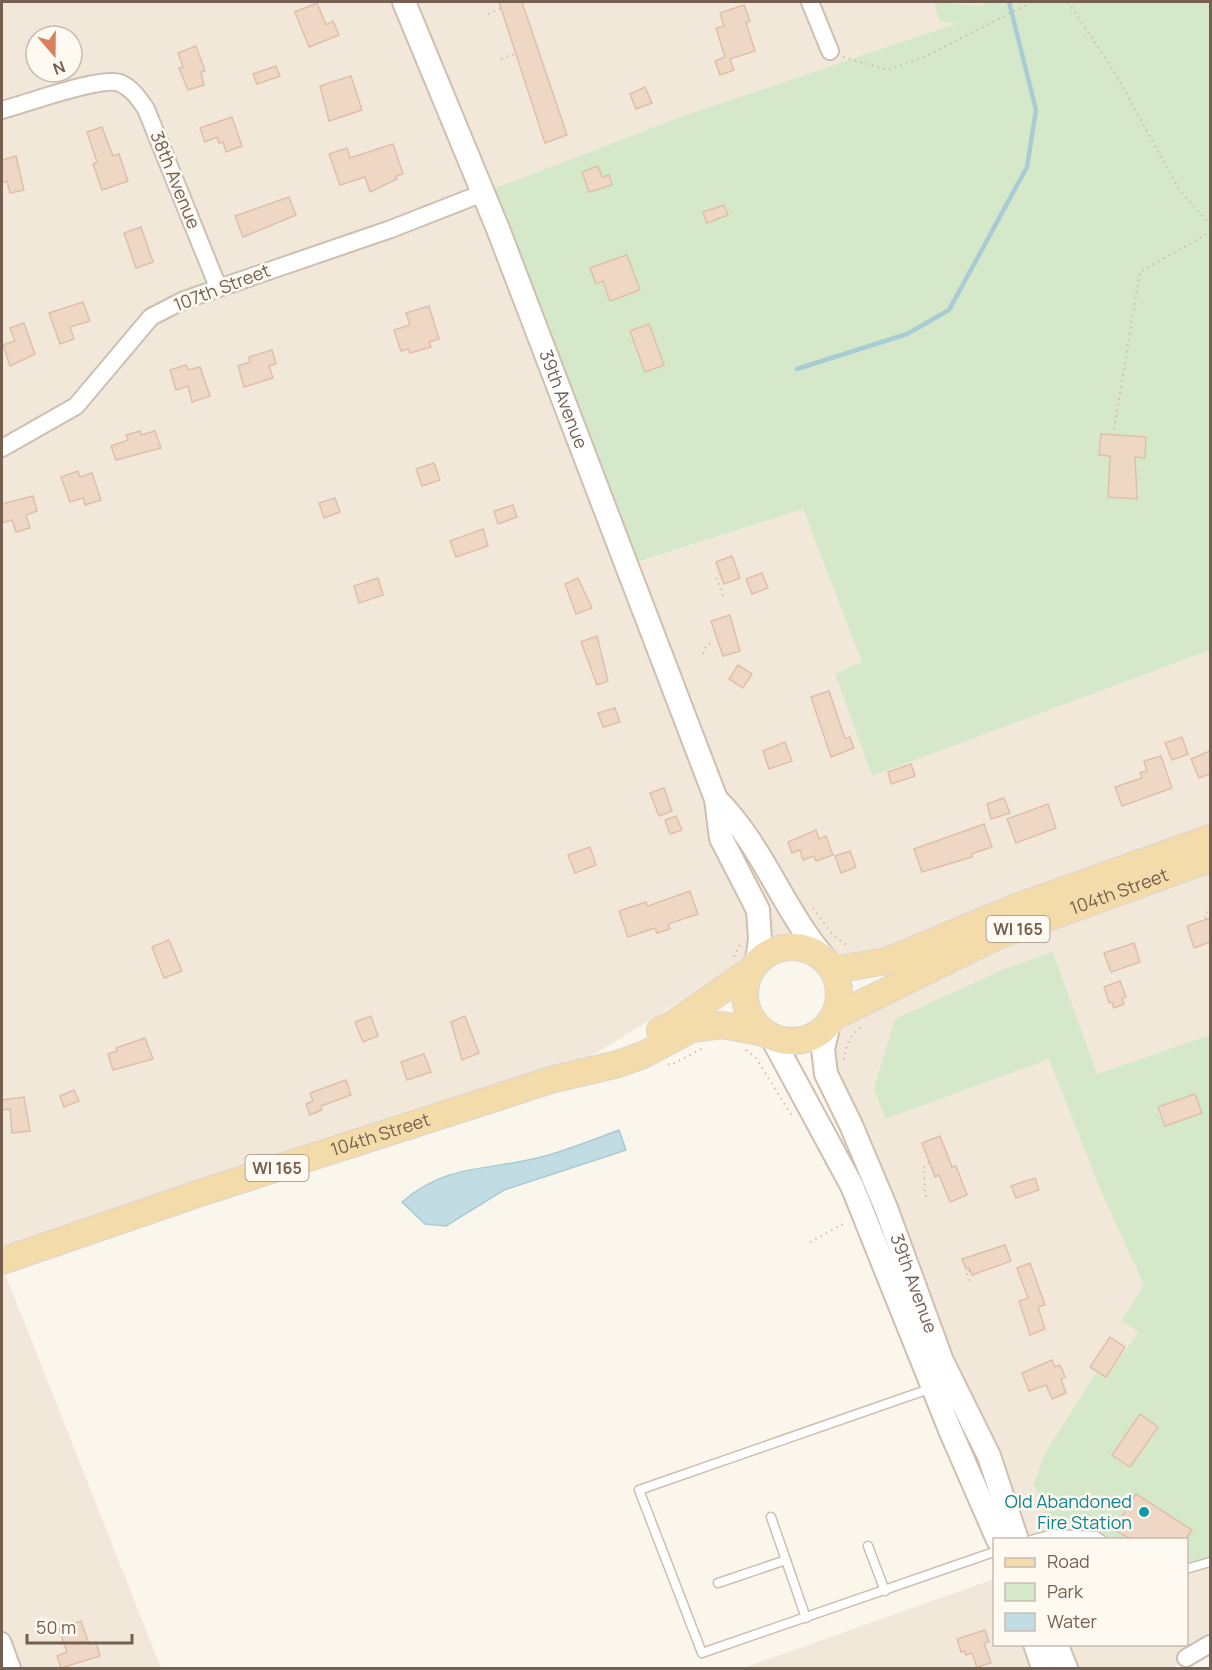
<svg xmlns="http://www.w3.org/2000/svg" width="1212" height="1670" viewBox="0 0 1212 1670" font-family="Manrope,sans-serif">
<rect width="100%" height="100%" fill="#fbf6eb"/>
<!-- residential -->
<g fill="#f2e8da" fill-rule="evenodd">
<path d="M2,2h1012l-422,473 35,91 176,-57 60,154 -28,11 37,101 338,-125v188l-358,131 -10,-14 -38,-20 -44,4 -24,28 -182,112 -552,182zM36,36h36v36h-36z"/>
<path d="M1210,859v785l-36,24h-431l251,-89v65h192v-104l-169,-1 -87,-210 -30,-118 -22,-54 -43,-84 -1,-26 8,-17 15,-15 140,-79z"/>
<path d="M2,1266l159,402h-159z"/>
</g>
<!-- green -->
<g fill="#d5e8ca">
<path d="M934,2l46,4 8,-4h222v648l-338,126 -37,-102 27,-12 -59,-153 -165,53 -36,-90 -119,-279 198,-76 277,-94 -18,-1z"/>
<path d="M1053,952l44,122 113,-39v527l-23,7 -1,-29h-84l-49,-6 -19,-50 11,-31 52,-81 9,5 33,-45 -18,-11 23,-36 -43,-94 -52,-132 -164,60 -11,-31 21,-69 114,-52z"/>
</g>
<!-- water -->
<path fill="#c1dce3" stroke="#a8cbd4" stroke-width="1.5" d="M619,1130l7,20 -122,40 -58,36 -21,-2 -23,-22c46,-40 90,-31 143,-46 25,-7 50,-17 74,-26z"/>
<g fill="none" stroke-linecap="round" stroke-linejoin="round">
<!-- stream -->
<path stroke="#a8cbd4" stroke-width="4.5" d="M797,369l110,-35 42,-24 78,-143 9,-57 -27,-108"/>
</g>
<!-- building -->
<g fill="#eed8c5" stroke="#dfbfa7" stroke-width="1.5">
<path d="M499,2h23l45,133 -22,8z"/>
<path d="M317,3l9,22 7,-4 6,14 -30,12 -14,-35z"/>
<path d="M744,5l6,16 -4,2 9,28 -25,8 4,11 -14,5 -5,-14 10,-4 -9,-29 8,-2 -4,-13z"/>
<path d="M196,46l9,25 -4,1 3,13 -16,5 -9,-22 4,-1 -5,-14z"/>
<path d="M276,66l4,10 -23,8 -4,-10z"/>
<path d="M351,76l11,34 -33,11 -9,-35z"/>
<path d="M645,87l7,16 -16,6 -6,-15z"/>
<path d="M232,117l10,29 -16,6 -3,-10 -4,1 -2,-6 -12,5 -5,-14z"/>
<path d="M102,127l11,29 6,-2 9,27 -26,9 -9,-26 4,-2 -10,-30z"/>
<path d="M393,144l10,30 -7,2 1,3 -27,13 -5,-15 -25,8 -11,-31 18,-6 3,10z"/>
<path d="M16,156l8,34 -14,3 -3,-12 -5,2v-23z"/>
<path d="M598,166l4,11 7,-2 3,10 -23,7 -7,-20z"/>
<path d="M289,197l7,18 -53,22 -8,-21z"/>
<path d="M724,205l4,10 -21,8 -4,-11z"/>
<path d="M141,227l12,35 -17,6 -12,-35z"/>
<path d="M627,255l13,35 -30,11 -7,-20 -7,3 -6,-16z"/>
<path d="M83,302l7,19 -20,6 4,12 -14,5 -11,-31z"/>
<path d="M429,306l10,33 -10,3 2,5 -21,6 -2,-4 -7,2 -7,-21 16,-5 -4,-12z"/>
<path d="M24,323l11,31 -25,12 -7,-21 12,-4 -5,-13z"/>
<path d="M649,324l15,41 -19,7 -15,-41z"/>
<path d="M272,350l4,14 -7,2 4,12 -29,9 -6,-21 12,-4 -1,-5z"/>
<path d="M186,365l2,5 12,-3 10,29 -18,6 -4,-16 -12,4 -6,-20z"/>
<path d="M140,431l1,4 14,-4 6,17 -45,12 -5,-14 17,-6 -2,-5z"/>
<path d="M1101,434l45,3 -1,21 -10,-1 2,42 -29,-2 2,-41 -11,-1z"/>
<path d="M434,463l6,17 -18,6 -6,-17z"/>
<path d="M78,471l2,6 12,-4 9,27 -16,5 -2,-7 -13,4 -9,-25z"/>
<path d="M33,496l4,15 -11,4 4,13 -14,4 -4,-12 -10,3v-19z"/>
<path d="M335,498l5,14 -16,6 -5,-15z"/>
<path d="M513,505l4,12 -19,7 -4,-13z"/>
<path d="M483,529l5,17 -32,11 -6,-16z"/>
<path d="M732,556l8,22 -16,6 -8,-22z"/>
<path d="M762,573l6,15 -16,6 -6,-15z"/>
<path d="M378,578l5,17 -24,8 -5,-17z"/>
<path d="M578,578l14,30 -16,6 -11,-30z"/>
<path d="M730,615l10,36 -17,5 -12,-35z"/>
<path d="M597,636l11,45 -11,4 -16,-43z"/>
<path d="M738,665l14,9 -9,14 -14,-9z"/>
<path d="M829,691l16,48 5,-2 4,11 -23,9 -20,-60z"/>
<path d="M615,708l5,14 -17,5 -5,-14z"/>
<path d="M1182,737l6,17 -16,6 -7,-17z"/>
<path d="M785,742l7,19 -23,8 -6,-18z"/>
<path d="M1210,751v23l-11,4 -8,-19z"/>
<path d="M1161,756l11,32 -50,18 -7,-19 27,-9 -2,-5 7,-2 -3,-10z"/>
<path d="M911,764l4,12 -24,8 -3,-12z"/>
<path d="M664,788l8,23 -13,5 -9,-23z"/>
<path d="M1004,798l6,15 -19,6 -4,-15z"/>
<path d="M1048,804l8,24 -40,15 -9,-24z"/>
<path d="M676,816l6,14 -12,4 -5,-14z"/>
<path d="M984,824l8,23 -21,7 1,3 -50,15 -8,-23z"/>
<path d="M816,830l3,9 7,-3 7,19 -17,6 -2,-5 -11,4 -3,-10 -8,3 -4,-11z"/>
<path d="M590,847l6,18 -21,8 -7,-18z"/>
<path d="M850,851l6,16 -15,6 -6,-17z"/>
<path d="M690,891l8,23 -30,10 2,5 -13,4 -2,-5 -27,9 -9,-26 27,-9 2,4z"/>
<path d="M1210,918v24l-16,6 -7,-22z"/>
<path d="M169,940l13,31 -18,7 -12,-31z"/>
<path d="M1134,943l6,19 -29,10 -7,-19z"/>
<path d="M1120,981l6,16 -4,1 2,6 -10,4 -2,-6 -3,1 -5,-16z"/>
<path d="M371,1016l7,20 -15,6 -8,-20z"/>
<path d="M465,1016l14,37 -17,7 -11,-38z"/>
<path d="M145,1038l8,21 -40,11 -5,-16 9,-3 -1,-3z"/>
<path d="M424,1054l7,18 -24,8 -6,-18z"/>
<path d="M346,1080l5,15 -30,11 1,4 -12,5 -4,-11 7,-3 -3,-8z"/>
<path d="M74,1090l5,11 -15,6 -4,-11z"/>
<path d="M1195,1094l7,19 -37,13 -7,-19z"/>
<path d="M24,1097l6,34 -18,2 -2,-24 -8,1v-10z"/>
<path d="M940,1136l12,31 4,-1 11,29 -17,7 -11,-27 -4,2 -13,-34z"/>
<path d="M1035,1178l4,12 -23,8 -5,-12z"/>
<path d="M1005,1245l6,16 -39,14 -3,-7 -3,1 -4,-10z"/>
<path d="M1030,1263l15,42 -7,2 7,22 -15,6 -11,-34 9,-3 -11,-30z"/>
<path d="M1110,1337l15,10 -19,30 -16,-10z"/>
<path d="M1052,1360l3,7 5,-2 5,12 -4,2 5,14 -14,6 -6,-14 -17,6 -7,-18z"/>
<path d="M1140,1414l18,13 -28,40 -18,-12z"/>
<path d="M1136,1494l56,36 -6,9h-55l-17,-9z"/>
<path d="M81,1621l8,23 7,-2 4,14 -39,12 -4,-12 10,-4 -8,-23z"/>
<path d="M985,1630l4,12 -5,1 7,20 -14,4 -5,-14 -6,2 -1,-4 -4,1 -4,-13z"/>
</g>
<g fill="none" stroke-linecap="round" stroke-linejoin="round">
<!-- service casing -->
<g stroke="#cdbfb1" stroke-width="11">
<g id="service">
<path d="M932,1388l-293,102 63,163 292,-101"/>
<path d="M771,1517l35,101"/>
<path d="M1031,1540l22,-6 43,2 6,4"/>
<path d="M868,1546l17,45"/>
<path d="M1186,1569l24,-7"/>
<path d="M718,1583l68,-23"/>
</g>
</g>
<!-- minor casing -->
<g stroke="#cdbfb1" stroke-width="20">
<g id="minor">
<path d="M810,2l20,49"/>
<path d="M2,110c24,-6 98,-34 118,-27 12,5 19,16 26,26l72,178"/>
<path d="M2,448l74,-42 75,-89 33,-17 207,-71 92,-36"/>
<path d="M2,1641l10,27"/>
<path d="M1186,1658l24,-14"/>
</g>
</g>
<!-- secondary casing -->
<g stroke="#cfbfaf" stroke-width="26">
<g id="secondary">
<path id="s1" d="M404,2l94,227 218,570 5,39 37,72 2,29 -3,22"/>
<path d="M716,799c47,46 68,114 112,163"/>
<path id="s2" d="M829,1024l-6,25 3,25 25,51 35,83 56,153 47,95 28,84"/>
<path d="M772,1038l80,148 98,244 48,110"/>
<path d="M1035,1644l8,24"/>
<path d="M1056,1644l10,24"/>
</g>
</g>
<!-- primary casing -->
<g stroke="#dbd5d2" stroke-width="28">
<g id="primary">
<circle cx="792" cy="994" r="47"/>
<path d="M833,970l54,-9 127,-53 196,-70"/>
<path id="s3" d="M834,1017l163,-81 213,-77"/>
<path d="M660,1030l13,-6 78,-54"/>
<path id="s4" d="M2,1261l198,-68 354,-114 64,-15 25,-9 49,-26 30,-4 42,8"/>
</g>
</g>
<!-- path -->
<g stroke="#d3bba8" stroke-width="2" stroke-dasharray="1.5 4.5" stroke-linecap="butt">
<path d="M1068,2l46,69 64,117 32,37"/>
<path d="M488,14l13,-6"/>
<path d="M843,57l45,13 34,-12 110,-56"/>
<path d="M501,59l16,-6"/>
<path d="M1114,429l26,-157 70,-40"/>
<path d="M721,575l-5,2 7,19"/>
<path d="M703,654l3,-8 8,-5"/>
<path d="M813,908l20,27 16,12"/>
<path d="M1205,918v-5l5,-2"/>
<path d="M734,957l6,-12"/>
<path d="M746,1050l10,8 36,58"/>
<path d="M844,1060c2,-14 5,-24 17,-33"/>
<path d="M668,1064l3,1 32,-17"/>
<path d="M926,1197l-3,-29 6,-6"/>
<path d="M810,1242l37,-20"/>
<path d="M970,1271l-4,1 5,12"/>
</g>
<!-- service -->
<use href="#service" stroke="#fff" stroke-width="8"/>
<!-- minor -->
<use href="#minor" stroke="#fff" stroke-width="16"/>
<!-- secondary -->
<use href="#secondary" stroke="#fff" stroke-width="22"/>
<!-- primary -->
<use href="#primary" stroke="#f3dcaa" stroke-width="26"/>
</g>
<!-- markers -->
<circle fill="#0f9aa8" stroke="#fefaf1" stroke-width="2" cx="1144" cy="1512" r="6"/>
<g text-anchor="middle" stroke-width="5" stroke-linejoin="round" paint-order="stroke">
<!-- shield labels -->
<g fill="#fefaf1" stroke="#9d8e80" stroke-width="1.5">
<rect x="986.5" y="916" width="63" height="26" rx="4.5"/>
<rect x="245.5" y="1155" width="63" height="26" rx="4.5"/>
</g>
<g font-size="16" font-weight="bold" fill="#745f50">
<text x="1018" y="935">WI 165</text>
<text x="277" y="1174">WI 165</text>
</g>
<!-- street labels -->
<g font-size="18" fill="#745f50" stroke="#fefaf1">
<text transform="translate(175 180) rotate(68)" y="6">38th Avenue</text>
<text transform="translate(222 288) rotate(-21)" y="6">107th Street</text>
<text dy="6" stroke="none"><textPath href="#s1" startOffset="428">39th Avenue</textPath></text>
<text dy="6" stroke="none"><textPath href="#s3" startOffset="312">104th Street</textPath></text>
<text dy="6" stroke="none"><textPath href="#s4" startOffset="399">104th Street</textPath></text>
<text dy="6" stroke="none"><textPath href="#s2" startOffset="278">39th Avenue</textPath></text>
</g>
<!-- culture labels -->
<g font-size="18" fill="#0d838f" stroke="#fefaf1" text-anchor="end">
<text x="1132" y="1508">Old Abandoned<tspan x="1132" dy="21">Fire Station</tspan></text>
</g>
</g>
<!-- border -->
<rect width="1212" height="1670" fill="none" stroke="#745f50" stroke-width="6"/>
<!-- legend -->
<rect x="993" y="1538" width="195" height="108" fill="#fefaf1" stroke="#c7bcb1" stroke-width="1.5"/>
<rect x="1005" y="1558" width="30" height="9" fill="#f3dcaa" stroke="#c7bcb1" stroke-width="1.5"/>
<text x="1047" y="1568" font-size="18" fill="#745f50">Road</text>
<rect x="1005" y="1583" width="30" height="18" fill="#d5e8ca" stroke="#c7bcb1" stroke-width="1.5"/>
<text x="1047" y="1598" font-size="18" fill="#745f50">Park</text>
<rect x="1005" y="1613" width="30" height="18" fill="#c1dce3" stroke="#c7bcb1" stroke-width="1.5"/>
<text x="1047" y="1628" font-size="18" fill="#745f50">Water</text>
<!-- north arrow -->
<g transform="translate(54 54) rotate(160)"><circle r="28" fill="#fefaf1" stroke="#c7bcb1" stroke-width="1.5"/>
<path d="M0-4.5L10 22L0 15L-10 22Z" fill="#d97f5c"/>
<text y="-9" font-size="16" font-weight="bold" text-anchor="middle" fill="#745f50">N</text>
</g>
<!-- scale -->
<path d="M27 1634v9h105v-9" fill="none" stroke="#745f50" stroke-width="3"/>
<text x="36" y="1634" font-size="18" fill="#745f50" stroke="#fefaf1" stroke-width="4.5" paint-order="stroke">50 m</text>
</svg>
